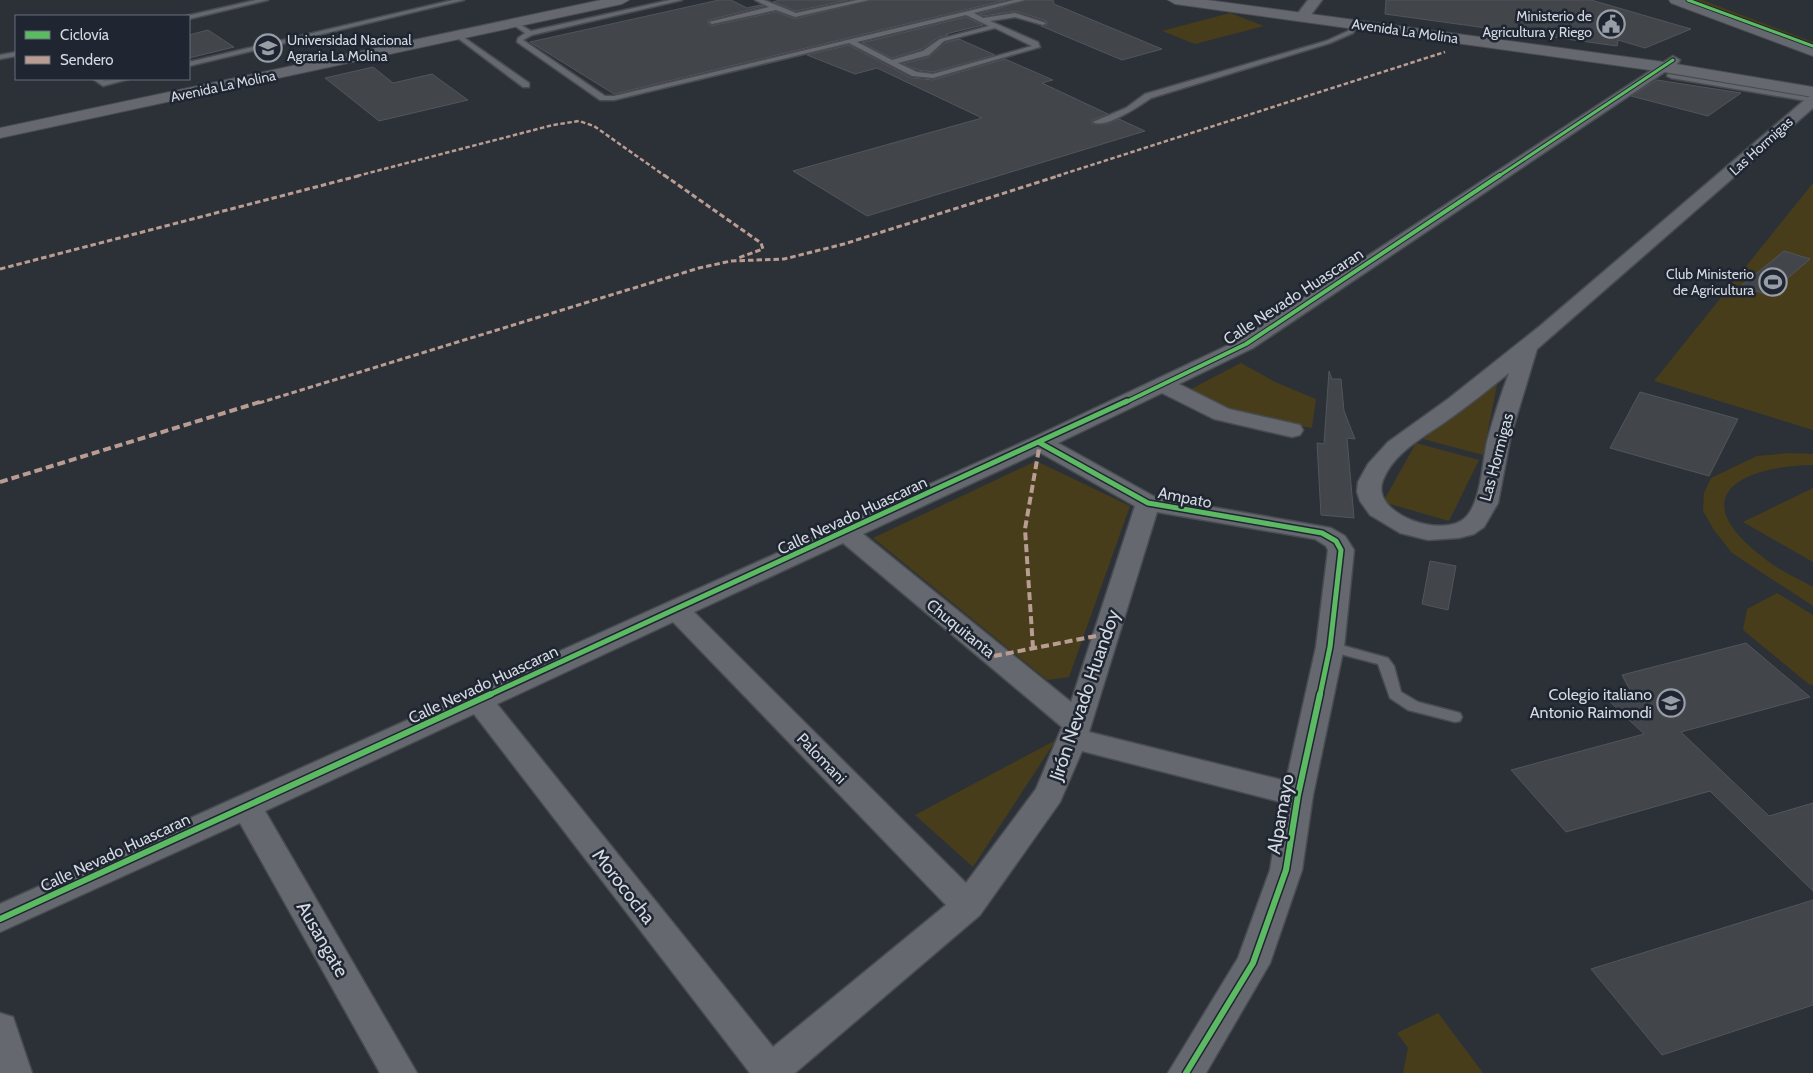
<svg xmlns="http://www.w3.org/2000/svg" width="1813" height="1073" viewBox="0 0 1813 1073" font-family="Cabin,sans-serif">
<rect width="100%" height="100%" fill="#2c3138"/>
<!-- green -->
<g fill="#473d1b">
<path d="M1684,0h18l111,42v5z"/>
<path d="M1230,13l34,13 -69,18 -33,-13z"/>
<path d="M1813,183v247l-159,-49z"/>
<path d="M1241,363l34,19 41,17 -4,29c-42,-8 -85,-14 -121,-39z"/>
<path d="M1498,380l-15,75 -60,-16z"/>
<path d="M1416,443l63,17 -30,61 -66,-19z"/>
<path d="M1790,453l23,1v11c-74,1 -130,32 -49,93 14,12 33,20 49,29v19l-81,-53 -18,-23 -11,-19 1,-18 7,-15 46,-22z"/>
<path d="M1036,461l94,45 -61,171 -22,3 -174,-142z"/>
<path d="M1813,488v74l-70,-40z"/>
<path d="M1777,593l36,22v69l-3,1 -67,-55 4,-21z"/>
<path d="M1056,740l-83,127 -58,-52z"/>
<path d="M1438,1013l45,60h-80l5,-25 -11,-15z"/>
</g>
<!-- building -->
<g fill="#42464b" stroke="#51555c">
<path d="M719,0h12l16,8 13,-3 4,1 -55,14 -2,2 4,4 65,-14 19,7 76,-19h135l-392,94 -84,-52z"/>
<path d="M780,0h68l-52,11 -23,-9z"/>
<path d="M1027,0h26l1,4 108,45 -40,11 -81,-34 6,-1v-4l-31,-10 -33,5 -4,-2z"/>
<path d="M1386,0h205l100,29 -46,19 -27,-8 -1,6 -232,-32z"/>
<path d="M966,17l17,8 -37,9 2,1 -9,2 -17,12 -30,9 -30,-15z"/>
<path d="M208,30l26,17 -45,11v-23z"/>
<path d="M959,39l36,16 -62,17 -15,-2 -15,-6 26,-7 16,-14z"/>
<path d="M849,45l62,33 22,2 72,-21 48,21 -11,3 66,31 -16,6v4h14l13,-5 26,12 -278,85 -74,-45 189,-53 -105,-50 -22,6 -48,-19z"/>
<path d="M373,67l20,16 39,-9 36,26 -89,21 -54,-43z"/>
<path d="M1657,80l84,13 -33,23 -77,-20z"/>
<path d="M1784,251l26,8 -42,36 -27,-9z"/>
<path d="M1329,371l3,8h9l3,32 11,28 -8,-1 7,80 -33,-3 -4,-72 7,1z"/>
<path d="M1640,392l98,27 -29,57 -99,-28z"/>
<path d="M1430,561l26,5 -8,44 -26,-6z"/>
<path d="M1746,643l64,54 -129,35 88,84 44,-13v88l-103,-100 -144,41 -55,-62 133,-36 -38,-36 25,-6 -9,-17z"/>
<path d="M1813,900v105l-151,50 -71,-86z"/>
</g>
<g fill="none" stroke-linecap="round" stroke-linejoin="round">
<!-- lane casing -->
<g stroke="#484c51" stroke-width="3">
<g id="lane">
<path d="M256,0h12l-79,19v-3h-3z"/>
<path d="M453,0h11l-275,66v-4z"/>
<path d="M670,0h12l-150,35 -9,5 82,56h9l400,-96h11l-51,13 9,5 32,-5 31,10 -3,2 -28,-8 -25,4 48,21 2,5 -107,31 -21,-2 -63,-33 -235,57h-14l-83,-58 1,-4 7,-5 -14,-10 5,-1 15,9zM966,15l23,11 -49,13 -17,12 -31,9 -35,-18zM995,28l37,18 -99,28 -16,-2 -19,-9 31,-8 15,-14z"/>
<path d="M755,0h9l32,13 61,-13h12l-74,17 -19,-7 -64,14 -3,-2 60,-15z"/>
<path d="M1353,23l5,1 -5,9 -23,10 -179,55c-10,7 -47,32 -58,24l33,-14 19,-14 181,-53 22,-10z"/>
<path d="M455,34h4l70,49v4h-6l-68,-51z"/>
<path d="M16,52v4l-16,3v-4z"/>
<path d="M1668,74l145,24v4l-142,-24 -4,-2z"/>
<path d="M93,79h8l3,2 25,-2 -26,7z"/>
<path d="M1330,642l58,16 6,8 7,26 17,10 42,11 2,4 -2,4 -5,1 -47,-12 -18,-12 -12,-34 -53,-14 -2,-3 2,-3z"/>
</g>
</g>
<!-- street casing -->
<g stroke="#484c51" stroke-width="3">
<g id="street">
<path d="M1308,0h14l-15,20h-10l-2,-3z"/>
<path d="M1673,56l7,4 -2,3 -425,285 -74,36 50,25 71,16 3,5 -3,5 -8,2 -78,-18 -52,-26 -104,50 97,54 176,31 14,8 9,14 -10,97 -31,148 -11,75 -32,93 -64,110h-38l70,-115 32,-88 11,-68 -199,-51 -22,51 -80,113 -185,158h-45l-276,-359 -209,97 152,262h-37l-140,-250 -240,109v-28l1032,-466 207,-98zM1039,452l96,54 -64,196 -208,-168zM1157,512l158,27 11,7 2,4 -12,97 -30,134 -197,-49zM843,543l219,184 -26,62 -70,94 -272,-271zM673,622l273,283 -173,142 -276,-343z"/>
<path d="M1813,95v13l-276,241 -26,86 -13,68 -14,24 -10,7 -15,4 -31,2 -28,-7 -30,-18 -10,-14 -3,-9 1,-10 10,-18 20,-22 60,-43 92,-73 268,-229zM1509,373c-8,21 -15,43 -21,65 -6,22 -6,62 -22,79 -22,23 -97,-3 -83,-37 12,-30 45,-45 69,-63 20,-14 38,-29 57,-44z"/>
<path d="M0,1013l13,4 19,56h-32z"/>
</g>
</g>
<!-- secondary casing -->
<g stroke="#484c51" stroke-width="2">
<g id="secondary">
<path d="M601,0h28l-7,4 -622,134v-10z"/>
<path d="M1168,0h39l457,62 149,25v10l-149,-25 -489,-68z"/>
<path d="M1669,0h20l124,46v10l-142,-53z"/>
</g>
</g>
<!-- lane -->
<use href="#lane" fill="#65686e" fill-rule="evenodd"/>
<!-- street -->
<use href="#street" fill="#65686e" fill-rule="evenodd"/>
<!-- secondary -->
<use href="#secondary" fill="#65686e" fill-rule="evenodd"/>
<!-- quiet-far2 -->
<g stroke="#b99d93" stroke-width="2.5" stroke-dasharray="4.5 2.5" stroke-linecap="butt">
<path d="M357,176l196,-51 26,-4 15,5 71,50"/>
<path d="M1057,176l388,-124"/>
</g>
<!-- quiet-far1 -->
<g stroke="#b99d93" stroke-width="3" stroke-dasharray="5.5 3" stroke-linecap="butt">
<path d="M664,175l97,68 2,6 -25,9"/>
<path d="M0,269l362,-94"/>
<path d="M259,403l440,-135 32,-7 53,-2 60,-15 217,-69"/>
</g>
<!-- quiet -->
<g stroke="#b99d93" stroke-width="4" stroke-dasharray="8 4" stroke-linecap="butt">
<path d="M0,482l263,-81"/>
<path d="M1033,648l-8,-119 15,-86"/>
<path d="M994,656l112,-22"/>
</g>
<!-- cycleway-far3 casing -->
<g stroke="#1f2632" stroke-width="5">
<g id="cycleway-far3">
<path d="M1688,0l125,46"/>
<path d="M1499,176l174,-116"/>
</g>
</g>
<!-- cycleway-far2 casing -->
<g stroke="#1f2632" stroke-width="6">
<path id="cycleway-far2" d="M1124,403l122,-59 254,-169"/>
</g>
<!-- cycleway-far1 casing -->
<g stroke="#1f2632" stroke-width="8">
<g id="cycleway-far1">
<path d="M1040,443l108,60 174,30 14,8 5,9 -11,97 -10,48"/>
<path d="M489,695l638,-294"/>
</g>
</g>
<!-- cycleway casing -->
<g stroke="#1f2632" stroke-width="9">
<g id="cycleway">
<path d="M0,919l491,-225"/>
<path d="M1186,1073l67,-110 33,-93 12,-75 22,-101"/>
</g>
</g>
<!-- cycleway-far3 -->
<use href="#cycleway-far3" stroke="#5cba63" stroke-width="3"/>
<!-- cycleway-far2 -->
<use href="#cycleway-far2" stroke="#5cba63" stroke-width="4"/>
<!-- cycleway-far1 -->
<use href="#cycleway-far1" stroke="#5cba63" stroke-width="5"/>
<!-- cycleway -->
<use href="#cycleway" stroke="#5cba63" stroke-width="6"/>
</g>
<!-- icons -->
<defs>
<g id="civic-ring" transform="scale(1.4375)"><circle r="9.5" fill="#1f2632" stroke="#999ea6" stroke-width="1.5"/><path d="M-.6-6.5H3V-4.5H.6V-3L4-1V1h2V6H-6V1h2V-1L-.6-3ZM-1.2 2.5V6h2.4V2.5Z" fill="#999ea6"/></g>
<g id="university-ring" transform="scale(1.4375)"><circle r="9.5" fill="#1f2632" stroke="#999ea6" stroke-width="1.5"/><path d="M0-5L7-2L0 1L-7-2ZM-4 1L0 2.5L4 1V4Q0 6-4 4Z" fill="#999ea6"/></g>
<g id="stadium-ring" transform="scale(1.4375)"><circle r="9.5" fill="#1f2632" stroke="#999ea6" stroke-width="1.5"/><path d="M0-5a6.5 5 0 1 0 0 10a6.5 5 0 1 0 0-10ZM-3.5-1.8h7v3.6h-7Z" fill="#999ea6"/></g>
<g id="school-ring" transform="scale(1.4375)"><circle r="9.5" fill="#1f2632" stroke="#999ea6" stroke-width="1.5"/><path d="M0-5L7-2L0 1L-7-2ZM-4 1L0 2.5L4 1V4Q0 6-4 4Z" fill="#999ea6"/></g>
</defs>
<g fill-rule="evenodd">
<use href="#civic-ring" x="1611" y="24"/>
<use href="#university-ring" x="268" y="48"/>
<use href="#stadium-ring" x="1773" y="282"/>
<use href="#school-ring" x="1671" y="703"/>
</g>
<g text-anchor="middle" stroke-width="5" stroke-linejoin="round" paint-order="stroke">
<!-- far-poi labels -->
<g font-size="14" fill="#d4d9e1" stroke="#1f2632" text-anchor="end">
<text x="1592" y="21">Ministerio de<tspan x="1592" dy="16">Agricultura y Riego</tspan></text>
<text x="287" y="45" text-anchor="start">Universidad Nacional<tspan x="287" dy="16">Agraria La Molina</tspan></text>
<text x="1754" y="279">Club Ministerio<tspan x="1754" dy="16">de Agricultura</tspan></text>
</g>
<!-- far-street labels -->
<g font-size="14" fill="#d4d9e1" stroke="#1f2632">
<text transform="translate(1405 31) rotate(8)" y="5">Avenida La Molina</text>
<text transform="translate(223 86) rotate(-12)" y="5">Avenida La Molina</text>
<text transform="translate(1761 146) rotate(-42)" y="5">Las Hormigas</text>
</g>
<!-- street labels -->
<g font-size="16" fill="#d4d9e1" stroke="#1f2632">
<text transform="translate(1293 296) rotate(-33)" y="6">Calle Nevado Huascaran</text>
<text transform="translate(1496 457) rotate(-75)" y="6">Las Hormigas</text>
<text transform="translate(1185 497) rotate(11)" y="6">Ampato</text>
<text transform="translate(852 515) rotate(-25)" y="6">Calle Nevado Huascaran</text>
<text transform="translate(961 628) rotate(39)" y="6">Chuquitanta</text>
<text transform="translate(483 684) rotate(-25)" y="6">Calle Nevado Huascaran</text>
<text transform="translate(822 758) rotate(46)" y="6">Palomani</text>
<text transform="translate(115 852) rotate(-25)" y="6">Calle Nevado Huascaran</text>
</g>
<!-- poi labels -->
<g font-size="16" fill="#d4d9e1" stroke="#1f2632" text-anchor="end">
<text x="1652" y="700">Colegio italiano<tspan x="1652" dy="18">Antonio Raimondi</tspan></text>
</g>
<!-- near-street labels -->
<g font-size="19" fill="#d4d9e1" stroke="#1f2632">
<text transform="translate(1084 695) rotate(-71)" y="7">Jirón Nevado Huandoy</text>
<text transform="translate(1280 814) rotate(-80)" y="7">Alpamayo</text>
<text transform="translate(624 886) rotate(52)" y="7">Morococha</text>
<text transform="translate(323 939) rotate(60)" y="7">Ausangate</text>
</g>
</g>
<!-- legend -->
<rect x="15" y="15" width="175" height="65" fill="#1f2632" stroke="#676e78"/>
<rect x="25" y="31" width="25" height="8" fill="#5cba63" stroke="#676e78"/>
<text x="60" y="40" font-size="15" fill="#d4d9e1">Ciclovía</text>
<rect x="25" y="56" width="25" height="8" fill="#b99d93" stroke="#676e78"/>
<text x="60" y="65" font-size="15" fill="#d4d9e1">Sendero</text>
</svg>
